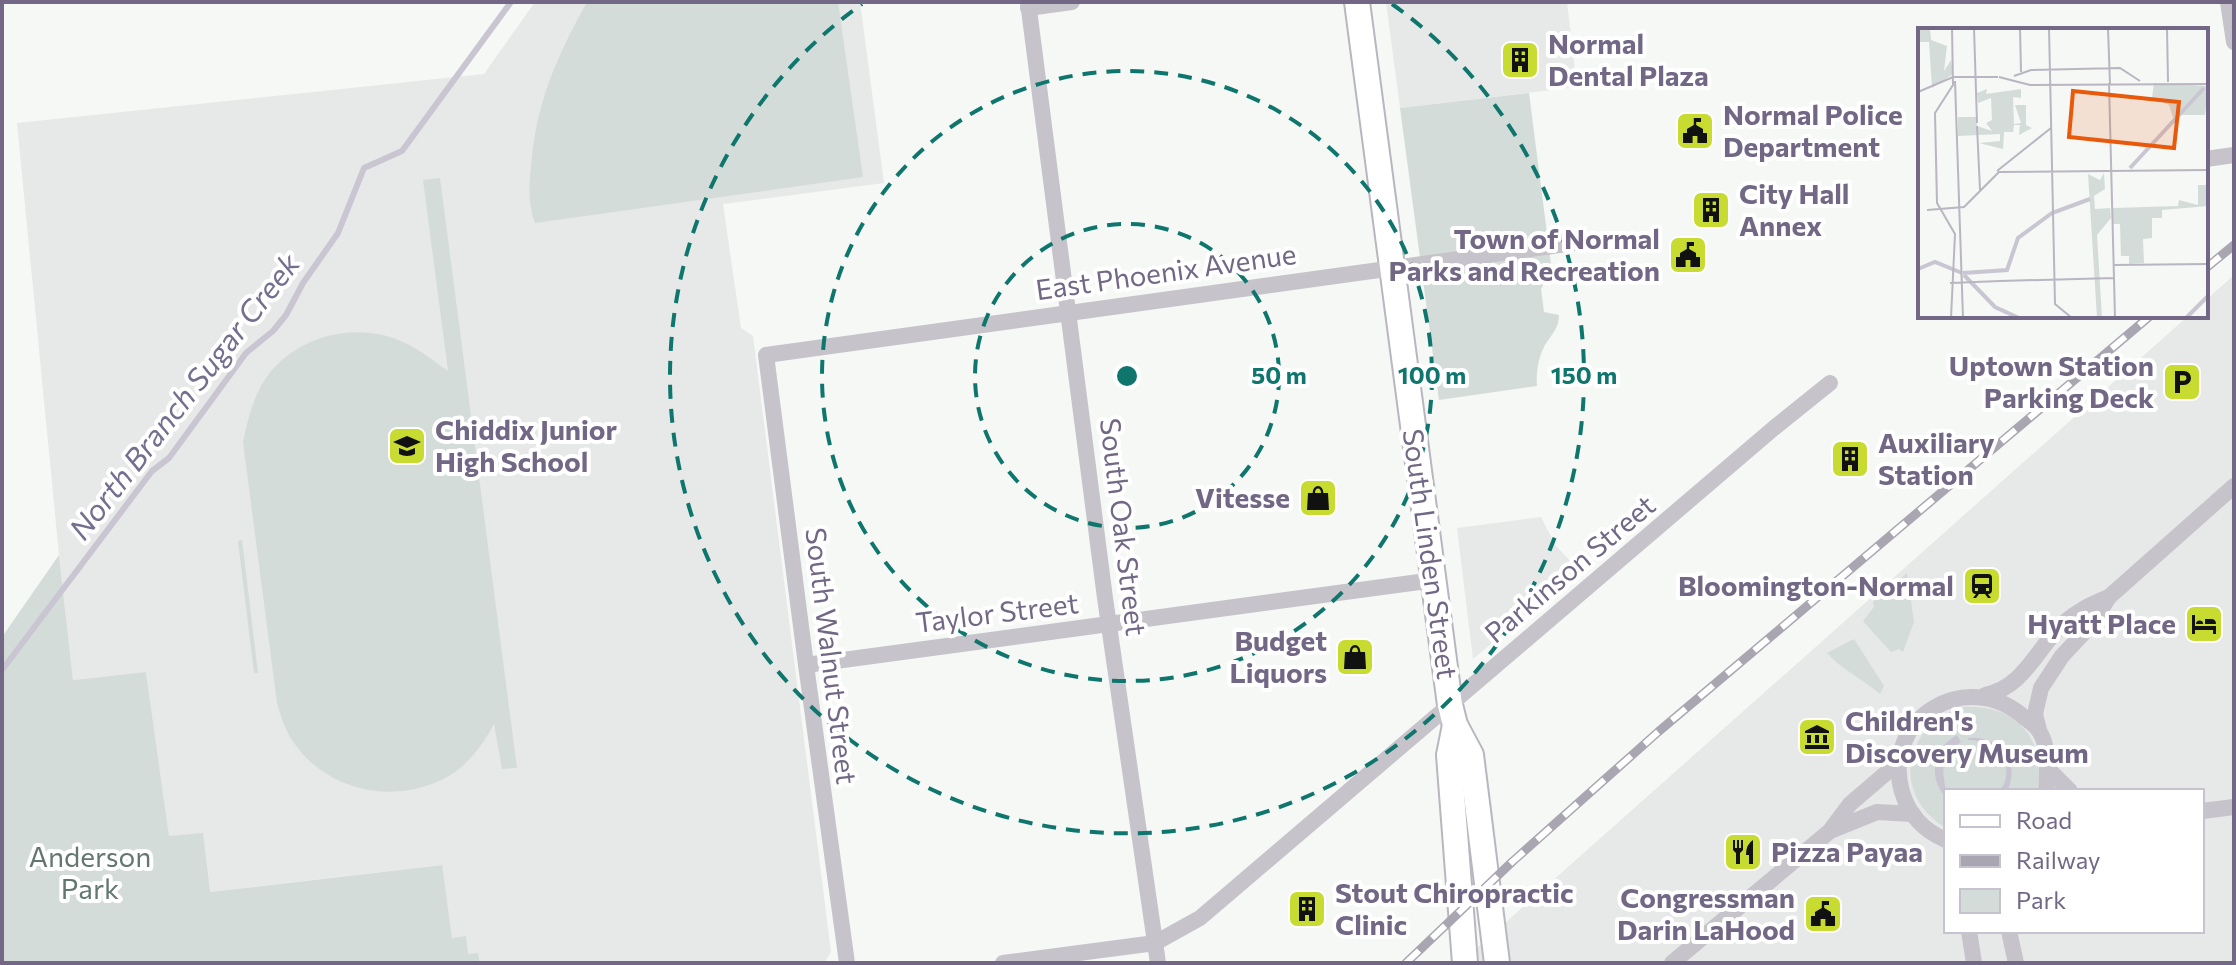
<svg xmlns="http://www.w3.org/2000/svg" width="2236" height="965" viewBox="0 0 2236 965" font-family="Commissioner,sans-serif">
<rect width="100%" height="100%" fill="#f5f8f5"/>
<!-- built -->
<g fill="#e7e8e8" fill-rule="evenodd">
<path d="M535,2h325l24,181 -161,21 18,124 12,8 78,616 -7,11h-344l-2,-10 -10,2 -16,-16 -11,-74 -231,27 -41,-55 -23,-165 -73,8 -14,-125 -42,-432 467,-49z"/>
<path d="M1386,2h181l10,85 -177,21z"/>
<path d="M2234,275v688h-774l728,-647h18v-16zM1946,791h256v140h-256z"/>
<path d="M1541,517l15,29 23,24 -106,89 -16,-131z"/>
</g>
<!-- green -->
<g fill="#d4dcd9">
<path d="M587,2h251l25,175 -328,46c-7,-18 -6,-37 -4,-56 5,-64 25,-109 56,-165z"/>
<path d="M1529,93l24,187 -10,5 -2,4 3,23 15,3c0,13 -7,19 -14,30 -7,13 -9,27 -8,41l-98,14 -39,-292z"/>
<path d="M440,178l77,590 -15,1 -8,-45c-10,18 -22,36 -39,48 -52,35 -126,22 -161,-29 -9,-12 -13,-27 -17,-40l-34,-261c5,-23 10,-45 23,-64 31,-44 94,-58 141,-34 15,7 28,18 41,27l-25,-191z"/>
<path d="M242,540l16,133h-4l-16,-132z"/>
<path d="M59,555l14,125 73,-8 23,164 34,-3 7,59 232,-27 10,73 14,-2 2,18 10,-1 2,10h-478v-326z"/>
<path d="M1907,573l7,49 -11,30 -4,-3 -8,3 -28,-31 11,-14 -1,-5z"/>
<path d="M1854,639l30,47 -4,8c-17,-15 -38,-24 -53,-41z"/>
<path d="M1963,707c54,-3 84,32 74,84h-91v37c-56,-34 -43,-103 17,-121z"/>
</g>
<!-- water -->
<g fill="#c9c6d2">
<path d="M1957,735l4,7c-27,18 -15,33 -15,56 -18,-20 -14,-50 11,-63z"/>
<path d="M1968,738c30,-3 54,24 39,53h-7c18,-26 -5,-51 -32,-51z"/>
</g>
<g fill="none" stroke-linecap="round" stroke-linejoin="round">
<!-- stream -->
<path stroke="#c9c6d2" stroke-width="6" d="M2,670l150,-199 17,-13 77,-105 27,-22 13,-16 17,-32 35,-50 26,-65 38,-17 109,-149"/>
<!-- secondary casing -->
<g stroke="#b9b6bf" stroke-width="28">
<g id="secondary">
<path d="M1357,2l93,703 5,20 16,30 26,208"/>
<path d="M1455,725l-6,30 16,208"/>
</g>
</g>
<!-- street -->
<g stroke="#c6c3ca" stroke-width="16">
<path d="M1028,2l77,596 53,365"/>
<path d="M2228,2l6,40"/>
<path d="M1028,8l44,-6"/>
<path d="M2206,159l28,-4"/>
<path d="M806,665l628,-85"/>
<path d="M1985,695c36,-7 49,-40 72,-65 14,-16 32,-25 52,-33"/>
<path d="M2039,730l-4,-16 6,-26 21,-32 30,-32 17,-27 125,-111"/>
<path d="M2047,768l23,23"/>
<path d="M2202,811l32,-4"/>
<path d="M1832,828l18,-24 49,-42"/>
<path d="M1946,840c-22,-9 -37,-25 -44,-48 -21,-74 65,-126 123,-74 5,4 11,8 14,13 11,16 8,41 7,60"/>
<path d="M1969,931l5,32"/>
<path d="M2009,931l7,32"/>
<path d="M847,963l-41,-298 -40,-310 808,-112"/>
<path d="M1003,963l152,-20 45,-25 574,-490 56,-45"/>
<path d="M1672,963l158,-132 47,-19 36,2"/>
</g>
<!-- secondary -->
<use href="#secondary" stroke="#fff" stroke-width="24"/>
<!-- rail casing -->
<g stroke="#aaa6b1" stroke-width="9">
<g id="rail">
<path d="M2206,268l28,-23"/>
<path d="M1406,963l106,-101 146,-130 492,-416"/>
</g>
</g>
<!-- rail -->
<use href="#rail" stroke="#fff" stroke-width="6" stroke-dasharray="18" stroke-linecap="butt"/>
</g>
<!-- distance rings -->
<g fill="none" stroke="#0f766e" stroke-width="4" stroke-dasharray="14 10">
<circle cx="1127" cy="376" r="152"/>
<circle cx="1127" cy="376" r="305"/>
<path d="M1392 4A457 457 0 1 1 862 4"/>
</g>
<!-- icons -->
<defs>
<g id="building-square" transform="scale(2)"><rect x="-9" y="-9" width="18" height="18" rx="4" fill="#c7db31" stroke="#fff"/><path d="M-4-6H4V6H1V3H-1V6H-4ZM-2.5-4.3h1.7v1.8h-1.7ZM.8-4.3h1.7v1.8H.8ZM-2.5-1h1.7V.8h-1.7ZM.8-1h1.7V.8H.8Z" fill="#111"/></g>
<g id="civic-square" transform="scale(2)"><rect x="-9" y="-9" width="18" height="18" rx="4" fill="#c7db31" stroke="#fff"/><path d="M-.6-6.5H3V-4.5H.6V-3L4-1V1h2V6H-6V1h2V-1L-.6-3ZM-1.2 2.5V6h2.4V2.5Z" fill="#111"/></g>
<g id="parking-square" transform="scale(2)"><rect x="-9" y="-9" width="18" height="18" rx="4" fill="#c7db31" stroke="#fff"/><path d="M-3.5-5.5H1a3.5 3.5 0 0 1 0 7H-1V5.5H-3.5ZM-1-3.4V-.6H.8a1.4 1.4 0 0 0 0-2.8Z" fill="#111"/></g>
<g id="school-square" transform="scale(2)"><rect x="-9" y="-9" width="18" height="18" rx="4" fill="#c7db31" stroke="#fff"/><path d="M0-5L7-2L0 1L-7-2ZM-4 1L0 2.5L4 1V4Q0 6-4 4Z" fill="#111"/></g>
<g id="shop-square" transform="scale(2)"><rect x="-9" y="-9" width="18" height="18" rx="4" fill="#c7db31" stroke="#fff"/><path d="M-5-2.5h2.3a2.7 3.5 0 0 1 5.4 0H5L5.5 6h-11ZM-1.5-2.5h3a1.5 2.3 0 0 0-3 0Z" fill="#111"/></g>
<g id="station-square" transform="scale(2)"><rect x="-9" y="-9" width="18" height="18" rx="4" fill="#c7db31" stroke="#fff"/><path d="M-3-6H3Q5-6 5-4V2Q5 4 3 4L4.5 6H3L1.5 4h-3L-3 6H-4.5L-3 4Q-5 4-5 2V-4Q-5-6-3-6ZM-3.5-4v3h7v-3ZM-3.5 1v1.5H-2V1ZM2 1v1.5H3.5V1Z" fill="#111"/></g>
<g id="hotel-square" transform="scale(2)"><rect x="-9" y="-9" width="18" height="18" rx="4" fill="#c7db31" stroke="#fff"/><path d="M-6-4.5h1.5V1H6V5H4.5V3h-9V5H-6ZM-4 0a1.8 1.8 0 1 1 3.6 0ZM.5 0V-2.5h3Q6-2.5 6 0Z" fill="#111"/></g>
<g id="museum-square" transform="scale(2)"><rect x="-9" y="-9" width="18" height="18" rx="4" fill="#c7db31" stroke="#fff"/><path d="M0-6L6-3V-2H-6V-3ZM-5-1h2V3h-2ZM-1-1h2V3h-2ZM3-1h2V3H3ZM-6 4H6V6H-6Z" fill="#111"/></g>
<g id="restaurant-square" transform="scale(2)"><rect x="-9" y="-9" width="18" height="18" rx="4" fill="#c7db31" stroke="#fff"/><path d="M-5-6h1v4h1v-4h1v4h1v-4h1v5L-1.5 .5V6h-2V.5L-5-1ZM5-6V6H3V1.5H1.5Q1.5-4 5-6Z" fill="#111"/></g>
</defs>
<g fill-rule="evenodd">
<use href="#building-square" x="1520" y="60"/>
<use href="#civic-square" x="1695" y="131"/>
<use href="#building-square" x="1711" y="210"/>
<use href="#civic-square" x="1688" y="255"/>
<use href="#parking-square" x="2182" y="382"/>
<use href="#school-square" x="407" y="446"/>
<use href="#building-square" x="1850" y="459"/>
<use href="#shop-square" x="1318" y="498"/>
<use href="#station-square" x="1982" y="586"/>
<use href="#hotel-square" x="2204" y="624"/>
<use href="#shop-square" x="1355" y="657"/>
<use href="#museum-square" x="1817" y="737"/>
<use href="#restaurant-square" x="1743" y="852"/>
<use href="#building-square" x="1307" y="909"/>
<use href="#civic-square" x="1823" y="914"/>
</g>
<g text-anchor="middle" stroke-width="8" stroke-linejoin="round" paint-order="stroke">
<!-- poi labels -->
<g font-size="28" font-weight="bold" fill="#726885" stroke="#fff" text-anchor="start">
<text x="1548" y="54">Normal<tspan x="1548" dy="32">Dental Plaza</tspan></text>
<text x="1723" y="125">Normal Police<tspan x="1723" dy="32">Department</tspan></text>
<text x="1739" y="204">City Hall<tspan x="1739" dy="32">Annex</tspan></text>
<text x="1660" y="249" text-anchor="end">Town of Normal<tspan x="1660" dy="32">Parks and Recreation</tspan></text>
<text x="2154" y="376" text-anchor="end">Uptown Station<tspan x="2154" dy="32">Parking Deck</tspan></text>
<text x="435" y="440">Chiddix Junior<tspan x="435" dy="32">High School</tspan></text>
<text x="1878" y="453">Auxiliary<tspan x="1878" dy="32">Station</tspan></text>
<text x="1290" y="508" text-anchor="end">Vitesse</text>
<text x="1954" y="596" text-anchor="end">Bloomington-Normal</text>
<text x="2176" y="634" text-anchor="end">Hyatt Place</text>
<text x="1327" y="651" text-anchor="end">Budget<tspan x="1327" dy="32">Liquors</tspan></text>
<text x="1845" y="731">Children's<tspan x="1845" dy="32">Discovery Museum</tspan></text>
<text x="1771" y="862">Pizza Payaa</text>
<text x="1335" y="903">Stout Chiropractic<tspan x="1335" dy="32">Clinic</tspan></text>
<text x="1795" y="908" text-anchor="end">Congressman<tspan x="1795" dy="32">Darin LaHood</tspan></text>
</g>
<!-- street labels -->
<g font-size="28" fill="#726885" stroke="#fff">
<text transform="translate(1166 272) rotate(-8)" y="10">East Phoenix Avenue</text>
<text transform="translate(1123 527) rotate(83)" y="10">South Oak Street</text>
<text transform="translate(1430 554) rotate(82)" y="10">South Linden Street</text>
<text transform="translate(1570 569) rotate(-40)" y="10">Parkinson Street</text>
<text transform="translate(997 613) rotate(-7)" y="10">Taylor Street</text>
<text transform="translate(831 656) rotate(83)" y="10">South Walnut Street</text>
</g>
<!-- park labels -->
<g font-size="28" fill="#637770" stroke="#fff">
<text x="90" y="867">Anderson<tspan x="90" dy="32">Park</tspan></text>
</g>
<!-- water labels -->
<g font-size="30" font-style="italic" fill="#736f8e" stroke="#fff">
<text transform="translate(185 397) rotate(-52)" y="10">North Branch Sugar Creek</text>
</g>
</g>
<!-- overview -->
<g transform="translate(1918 28)">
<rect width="290" height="290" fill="#f5f8f5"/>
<path d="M2,0h10l1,12 16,6 -3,25 7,-11 2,14 -21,14 -3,-46h-9zM236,55l54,3 -3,29h-25l-6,6 -5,-16 -17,-7zM69,61l-1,5 35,-5v9l-8,-1 1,27 7,-1 -6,-18h11v20l6,3 -13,7 1,-10h-6l-1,7h-9l-1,17 -24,-6 21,-2v-7l-42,2v-19h18l1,9 15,5 -6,-8 6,-3 -1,-22 -13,5 -1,-10zM186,145l1,16 -11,7 1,13 15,-1 1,10 -14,17 5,83h-5l-9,-144 12,6zM280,157h10v21l-46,4v8h-10v20l-9,1 1,24 -15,1v-8h-8l-1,-32h-7v-16l65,-2 1,-6 19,5z" fill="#d4dcd9"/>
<path fill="none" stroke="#c9c6d2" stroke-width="4" d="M212,140l74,-80M0,241l17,-7 27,11M45,245l44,-3 11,-32 34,-25 38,-14M46,247l31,32 24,11M268,290l22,-22"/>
<path fill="none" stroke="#b9b5c1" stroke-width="2" d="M56,0l3,95M102,0l1,44M131,0l6,276 17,14M190,0l2,57M249,0l1,54M96,48l17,-6 89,-2 20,13M81,49l31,8 178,-1M37,53l8,237M191,55l6,235M0,64l35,-15h45M59,98l3,64M79,143l54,-43M9,182l37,-3 35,-35 209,-2M195,237l95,-1M82,253l114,-3M32,255l50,-2M33,290l4,-84 -18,-31 -2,-90 18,-28 -1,-57"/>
<path fill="#e8590c" fill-opacity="0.15" stroke="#e8590c" stroke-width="4" d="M155,63l106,11 -5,46 -105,-11z"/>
<rect width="290" height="290" fill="none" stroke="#726885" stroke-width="4"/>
</g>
<circle cx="1127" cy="376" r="12" fill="#0f766e" stroke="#fff" stroke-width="4"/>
<g font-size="24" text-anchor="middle" font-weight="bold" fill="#0f766e" stroke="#fff" stroke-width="8" stroke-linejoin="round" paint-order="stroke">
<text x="1279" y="384">50 m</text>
<text x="1432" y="384">100 m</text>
<text x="1584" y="384">150 m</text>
</g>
<!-- border -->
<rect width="2236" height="965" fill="none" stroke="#726885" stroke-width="8"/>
<!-- legend -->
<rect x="1944" y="789" width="260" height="144" fill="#ffffff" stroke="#c7c3ce" stroke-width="2"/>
<rect x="1960" y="815" width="40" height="12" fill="#ffffff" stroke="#c7c3ce" stroke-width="2"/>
<text x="2016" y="829" font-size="24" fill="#726885">Road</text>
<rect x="1960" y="855" width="40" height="12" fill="#aaa6b1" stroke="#c7c3ce" stroke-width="2"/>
<text x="2016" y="869" font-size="24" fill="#726885">Railway</text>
<rect x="1960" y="889" width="40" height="24" fill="#d4dcd9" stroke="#c7c3ce" stroke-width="2"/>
<text x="2016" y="909" font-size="24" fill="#726885">Park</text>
</svg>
